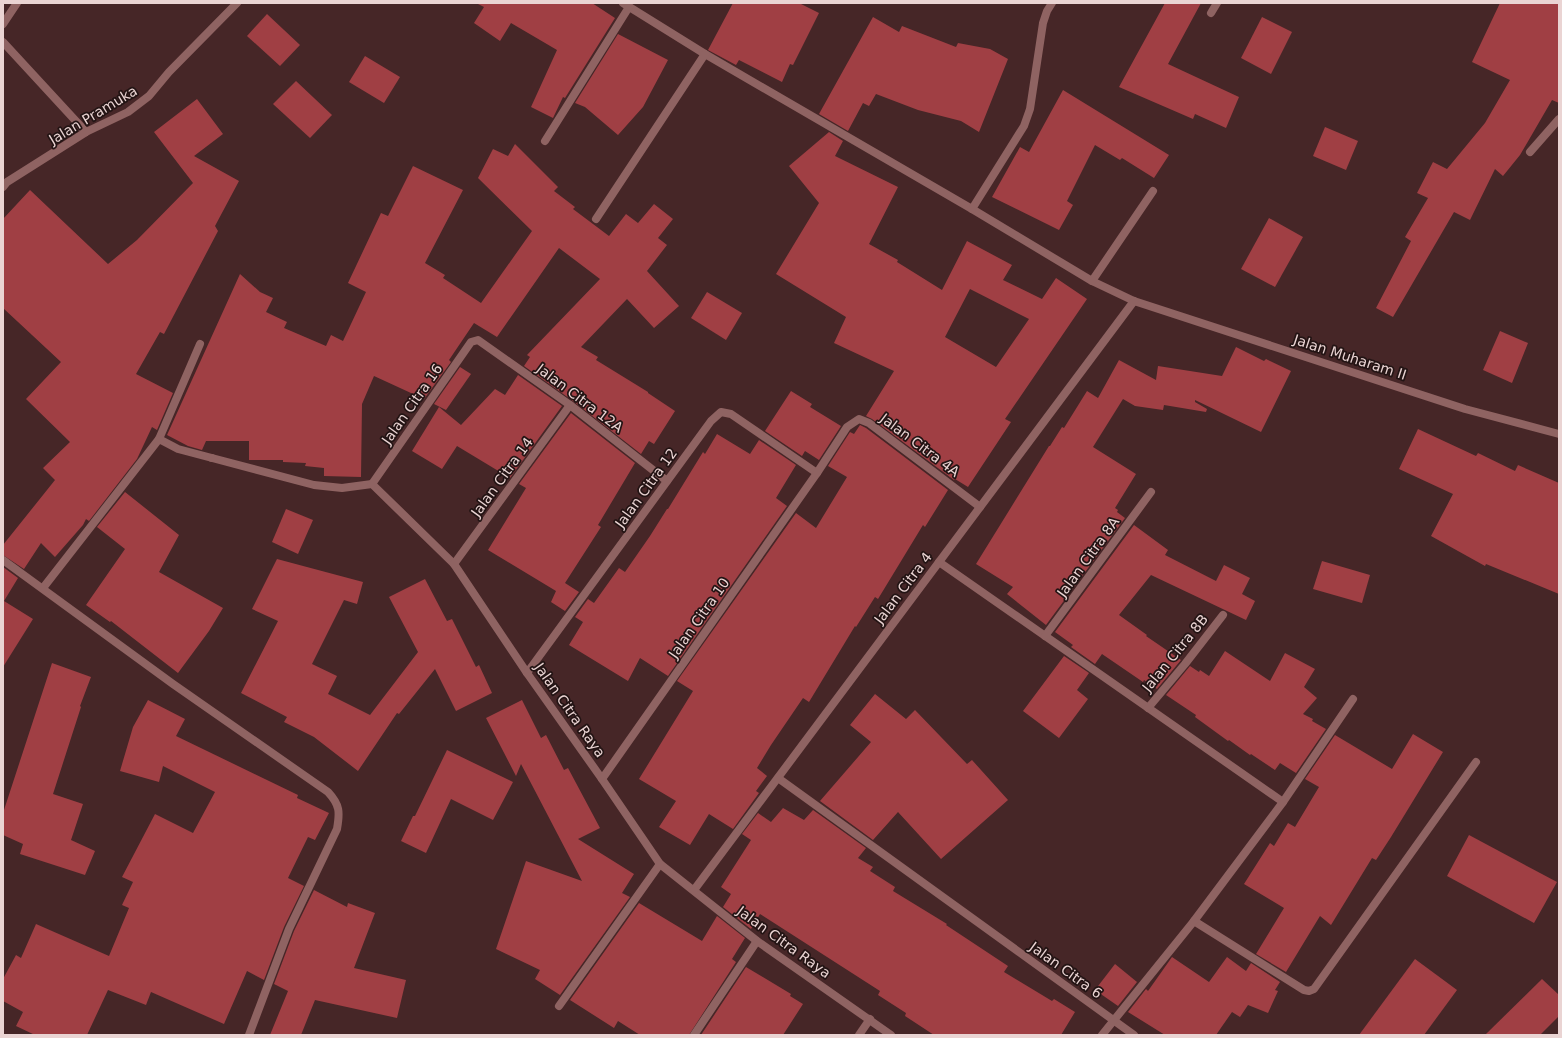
<svg xmlns="http://www.w3.org/2000/svg" width="1562" height="1038" viewBox="0 0 1562 1038" font-family="'DejaVu Sans',sans-serif">
<rect width="100%" height="100%" fill="#462627"/>
<!-- building -->
<g fill="#a03f44" fill-rule="evenodd">
<path d="M476,3h116l23,15 -50,80 -2,-1 -10,21 -22,-11 26,-57 -46,-27 -11,18 -26,-18 10,-16z"/>
<path d="M733,3h66l20,10 -26,52 -3,-1 -8,18 -43,-22 -3,5 -28,-15z"/>
<path d="M1165,3h36l-33,61 71,33 -13,31 -31,-14 -2,5 -74,-32z"/>
<path d="M1500,3h59v100l-7,-3 -32,55 -17,21 -8,-7 -25,51 -16,-8 -61,105 -17,-9 35,-67 -6,-4 23,-39 -11,-5 16,-31 14,7 38,-46 25,-43 -38,-18z"/>
<path d="M267,14l33,31 -20,21 -33,-30z"/>
<path d="M873,17l26,15 3,-6 54,21 2,-4 32,6 18,10 -29,73 -18,-11 -43,-11 -42,-16 -7,12 -6,-3 -15,28 -29,-17z"/>
<path d="M1262,17l30,15 -21,42 -30,-16z"/>
<path d="M618,34l50,26 -25,47 -25,28 -33,-28 -10,-4z"/>
<path d="M365,56l35,21 -16,26 -35,-21z"/>
<path d="M296,81l36,34 -22,23 -37,-34z"/>
<path d="M1063,90l106,65 -15,23 -32,-20 -2,2 -25,-15 -28,56 6,4 -14,25 -67,-33 28,-50 9,5z"/>
<path d="M197,99l26,35 -29,22 45,25 -24,45 3,5 -54,103 -4,-2 -24,42 37,19 -16,37 -5,-3 -15,32 -48,62 -3,-2 -3,6 -28,32 -14,-14 -17,26 -21,-14v-10l52,-65 -12,-12 27,-26 -44,-43 35,-37 -58,-54v-89l27,-29 78,74 29,-24 56,-57 -39,-51z"/>
<path d="M1325,127l33,14 -12,29 -33,-14z"/>
<path d="M829,132l14,9 -8,15 63,31 -29,57 29,16 -1,2 45,28 25,-49 45,24 -9,15 39,19 14,-21 31,21 -82,120 6,3 -43,65 -13,-8 -1,1 -82,-61 -6,-3 28,-45 -60,-28 12,-26 -70,-43 43,-71 -30,-37zM970,289l59,30 -33,48 -51,-30z"/>
<path d="M515,144l43,43 -4,4 21,16 -2,2 36,27 17,-22 12,9 16,-19 19,15 -15,19 9,7 -20,26 32,35 -25,22 -27,-29 -46,48 17,10 -2,3 52,32v1l27,18 -21,33 -5,-3 -8,13 -68,-53 -49,-35 6,-9 -3,-2 73,-76 -41,-31 -62,89 -23,-14 -25,37 2,2 -27,37 -50,-23 -12,28 -1,73 -37,-1v-8l-19,-2 1,-3 -23,-1v-2h-34v-19h-43l-4,9 -14,-4 -21,-11 73,-161 20,18 13,6 -7,14 21,10 -3,6 42,18 5,-11 12,6 23,-49 -18,-9 33,-70 7,3 25,-50 50,24 -38,73 20,12 -2,3 38,25 51,-72 -54,-53 15,-29 15,7z"/>
<path d="M1269,218l34,19 -28,50 -34,-18z"/>
<path d="M707,292l35,21 -16,27 -35,-22z"/>
<path d="M1500,331l28,12 -16,40 -29,-13z"/>
<path d="M1236,347l28,14 2,-2 25,12 -30,61 -66,-32v2l12,7 -1,3 -42,-7 -1,5 -28,-4 -12,-7 -30,48 43,27 -21,34 3,2 -1,2 8,6 -79,107 -39,-31 6,-7 -37,-23 73,-118h1l12,-19 2,1 23,-37 11,7 21,-38 37,20 2,-14 64,10z"/>
<path d="M460,367l11,7 -25,36 -12,-6z"/>
<path d="M518,375l44,31 -52,72 -53,-32 -15,23 -30,-18 27,-44 22,18 34,-36 10,6z"/>
<path d="M791,391l21,13 -2,3 31,19 -22,34 -14,-9 -3,5 -37,-25z"/>
<path d="M571,413l64,50 -37,62 3,2 -36,56 14,9 -14,19 -14,-9 5,-11 -68,-41 38,-62 -7,-4z"/>
<path d="M860,425l6,3 82,62 -23,37 -2,-2 -45,74 -3,-2 -19,30 -1,-1 -46,76 -6,-4 -32,47 -14,23 10,8 -11,15 3,2 -26,36 -24,-15 -19,31 -31,-18 17,-26 -37,-22 54,-88 -16,-10 119,-168 20,15 31,-51 -19,-11 22,-34 4,2z"/>
<path d="M1418,429l58,27 2,-3 37,18 3,-6 41,18v111l-73,-30 -1,2 -54,-30 22,-42 -54,-25z"/>
<path d="M717,434l33,20 9,-14 37,25 -20,33 11,8 -119,170 -28,-18 -12,23 -59,-36 14,-23 -8,-5 13,-18 6,4 25,-35 6,4 25,-36 17,-27h1l35,-57 2,2z"/>
<path d="M125,492l54,43 -20,37 64,36 -14,23 -31,42 -67,-52 -1,1 -24,-17 39,-56 -28,-22z"/>
<path d="M286,509l27,11 -15,34 -26,-12z"/>
<path d="M1134,525l34,25 -3,5 51,26 8,-16 26,13 -8,16 13,7 -9,19 -95,-45 -32,40 28,20 -1,1 35,24 -24,29 -13,-9 -1,2 -41,-28 -7,10 -24,-17 2,-2 -18,-13z"/>
<path d="M277,559l86,23 -6,22 -13,-4 -32,64 25,12 -9,18 42,21 48,-63 -29,-55 36,-18 22,42 5,-2 24,48 3,-2 13,28 -36,18 -21,-42 -36,45 -2,-1 -39,58 -44,-34 -30,-15 3,-5 -46,-24 37,-72 -26,-12z"/>
<path d="M1322,561l48,14 -8,28 -49,-14z"/>
<path d="M3,567l15,11 -14,23 29,18 -30,48z"/>
<path d="M1225,651l45,30 15,-28 30,16 -11,18 13,11 -14,16 10,5 -1,2 14,8 -30,44 -16,-10 -5,7 -24,-16 -1,1 -21,-15 -1,1 -33,-24 1,-2 -30,-20 24,-29 9,6 1,-2 9,6z"/>
<path d="M1064,656l25,17 -12,17 11,9 -29,39 -36,-27z"/>
<path d="M52,663l39,14 -11,29 1,1 -28,87 30,10 -12,36 24,11 -10,24 -65,-21 3,-10 -20,-9v-22z"/>
<path d="M875,694l31,25 9,-9 52,54 5,-4 36,40 -67,59 -43,-47 -25,28 -53,-39 51,-59 -21,-17z"/>
<path d="M148,700l37,19 -9,17 122,59 -1,3 32,15 -14,27 -7,-3 -20,41 16,8 -20,41 -20,53 -17,-9 -23,53 -73,-32 -5,13 -38,-15 -21,45h-52l-19,-9 7,-14 -20,-11v-22l13,-24 5,3 15,-34 73,32 20,-48 -7,-3 11,-23 -11,-5 33,-63 38,19 22,-41 -52,-26 -4,16 -39,-11 13,-44z"/>
<path d="M522,700l19,38 5,-3 18,35 4,-2 32,60 -22,11 56,35 -12,19 8,4 -70,98 -25,-16 5,-9 -44,-21 30,-88 56,20 -61,-117 -5,12 -30,-58z"/>
<path d="M1413,734l30,18 -52,85 -15,23 -4,-2 -41,67 -11,-9 -34,56 -30,-18 28,-46 -40,-24 26,-41 4,3 14,-23 7,4 24,-40 -14,-8 30,-44 57,34z"/>
<path d="M447,750l66,32 -20,38 -42,-21 -25,54 -25,-12 12,-25h2z"/>
<path d="M783,808l21,12 9,-10 53,38 -8,10 15,9 -3,4 25,16 -2,4 54,33 -1,1 62,41 -4,6 48,29 2,-2 21,13 -14,23h-127l-29,-19 1,-3 -28,-18 2,-4 -120,-77 -9,15 -28,-22 8,-13 -10,-7 30,-47 -9,-6 16,-21 13,9z"/>
<path d="M1469,835l88,47 -23,41 -87,-47z"/>
<path d="M314,890l33,17 1,-4 27,10 -21,55 52,12 -9,38 -82,-18 -14,35h-31l18,-44 -14,-7 20,-53z"/>
<path d="M639,903l63,38 15,-25 28,22 -13,21 4,3 -47,73h-49l-22,-14 -4,7 -44,-28z"/>
<path d="M1172,957l37,25 18,-25 19,14 5,-8 29,19 -5,8 3,1 -10,22 -20,-8 -8,12 -8,-5 -16,23h-51l-37,-23 18,-23 2,2z"/>
<path d="M1415,959l42,31 -33,45h-65z"/>
<path d="M1115,964l22,18 -19,24 -23,-16z"/>
<path d="M746,967l45,27 -1,2 13,8 -20,31h-82z"/>
<path d="M1542,979l17,16v21l-19,19h-55z"/>
</g>
<g fill="none" stroke-linecap="round" stroke-linejoin="round">
<!-- lane -->
<g stroke="#8f6362" stroke-width="8">
<path d="M159,439l41,-95"/>
<path d="M43,588l116,-149 19,10 34,9"/>
</g>
<!-- street -->
<g stroke="#8f6362" stroke-width="8">
<path d="M623,3l82,51 267,155 120,72 42,20 331,108 94,25"/>
<path d="M1211,13l6,-10"/>
<path d="M3,24l14,-21"/>
<path d="M3,42l83,90"/>
<path d="M545,141l84,-134"/>
<path d="M1530,152l29,-33"/>
<path d="M3,187l4,-5 79,-50 42,-20 21,-16 20,-24 68,-69"/>
<path d="M972,209l52,-83 6,-17 13,-86 4,-12 5,-8"/>
<path d="M596,219l109,-165"/>
<path d="M1092,281l61,-90"/>
<path d="M212,458l102,27 28,3 30,-4 82,80 73,109 75,106 58,85 97,77 134,94"/>
<path d="M372,484l99,-142 7,-2 92,65 97,76"/>
<path d="M3,560l170,124 155,108c12,13 12,20 9,37l-48,100 -40,106"/>
<path d="M939,562l344,240"/>
<path d="M454,564l116,-159"/>
<path d="M1045,636l106,-144"/>
<path d="M527,673l184,-252 10,-9 10,2 86,59"/>
<path d="M1148,708l37,-44 38,-49"/>
<path d="M778,778l356,257"/>
<path d="M602,779l215,-306 30,-46 12,-8 10,4 111,84"/>
<path d="M694,890l440,-589"/>
<path d="M1194,921l110,69 5,1 5,-2 162,-227"/>
<path d="M559,1006l101,-142"/>
<path d="M694,1035l63,-94"/>
<path d="M859,1035l11,-16"/>
<path d="M1102,1035l92,-114 89,-119 70,-103"/>
</g>
</g>
<g text-anchor="middle" stroke-width="3.5" stroke-linejoin="round" paint-order="stroke">
<!-- street labels -->
<g font-size="14" fill="#ead4d3" stroke="#231414">
<text transform="translate(93 115) rotate(-31)" y="5">Jalan Pramuka</text>
<text transform="translate(1350 357) rotate(18)" y="5">Jalan Muharam II</text>
<text transform="translate(580 398) rotate(37)" y="5">Jalan Citra 12A</text>
<text transform="translate(412 404) rotate(-55)" y="5">Jalan Citra 16</text>
<text transform="translate(920 445) rotate(37)" y="5">Jalan Citra 4A</text>
<text transform="translate(502 477) rotate(-54)" y="5">Jalan Citra 14</text>
<text transform="translate(646 488) rotate(-54)" y="5">Jalan Citra 12</text>
<text transform="translate(1088 557) rotate(-54)" y="5">Jalan Citra 8A</text>
<text transform="translate(903 588) rotate(-53)" y="5">Jalan Citra 4</text>
<text transform="translate(699 618) rotate(-55)" y="5">Jalan Citra 10</text>
<text transform="translate(1175 653) rotate(-51)" y="5">Jalan Citra 8B</text>
<text transform="translate(570 710) rotate(55)" y="5">Jalan Citra Raya</text>
<text transform="translate(784 942) rotate(36)" y="5">Jalan Citra Raya</text>
<text transform="translate(1066 970) rotate(36)" y="5">Jalan Citra 6</text>
</g>
</g>
<!-- border -->
<rect width="1562" height="1038" fill="none" stroke="#ead4d3" stroke-width="8"/>
</svg>
